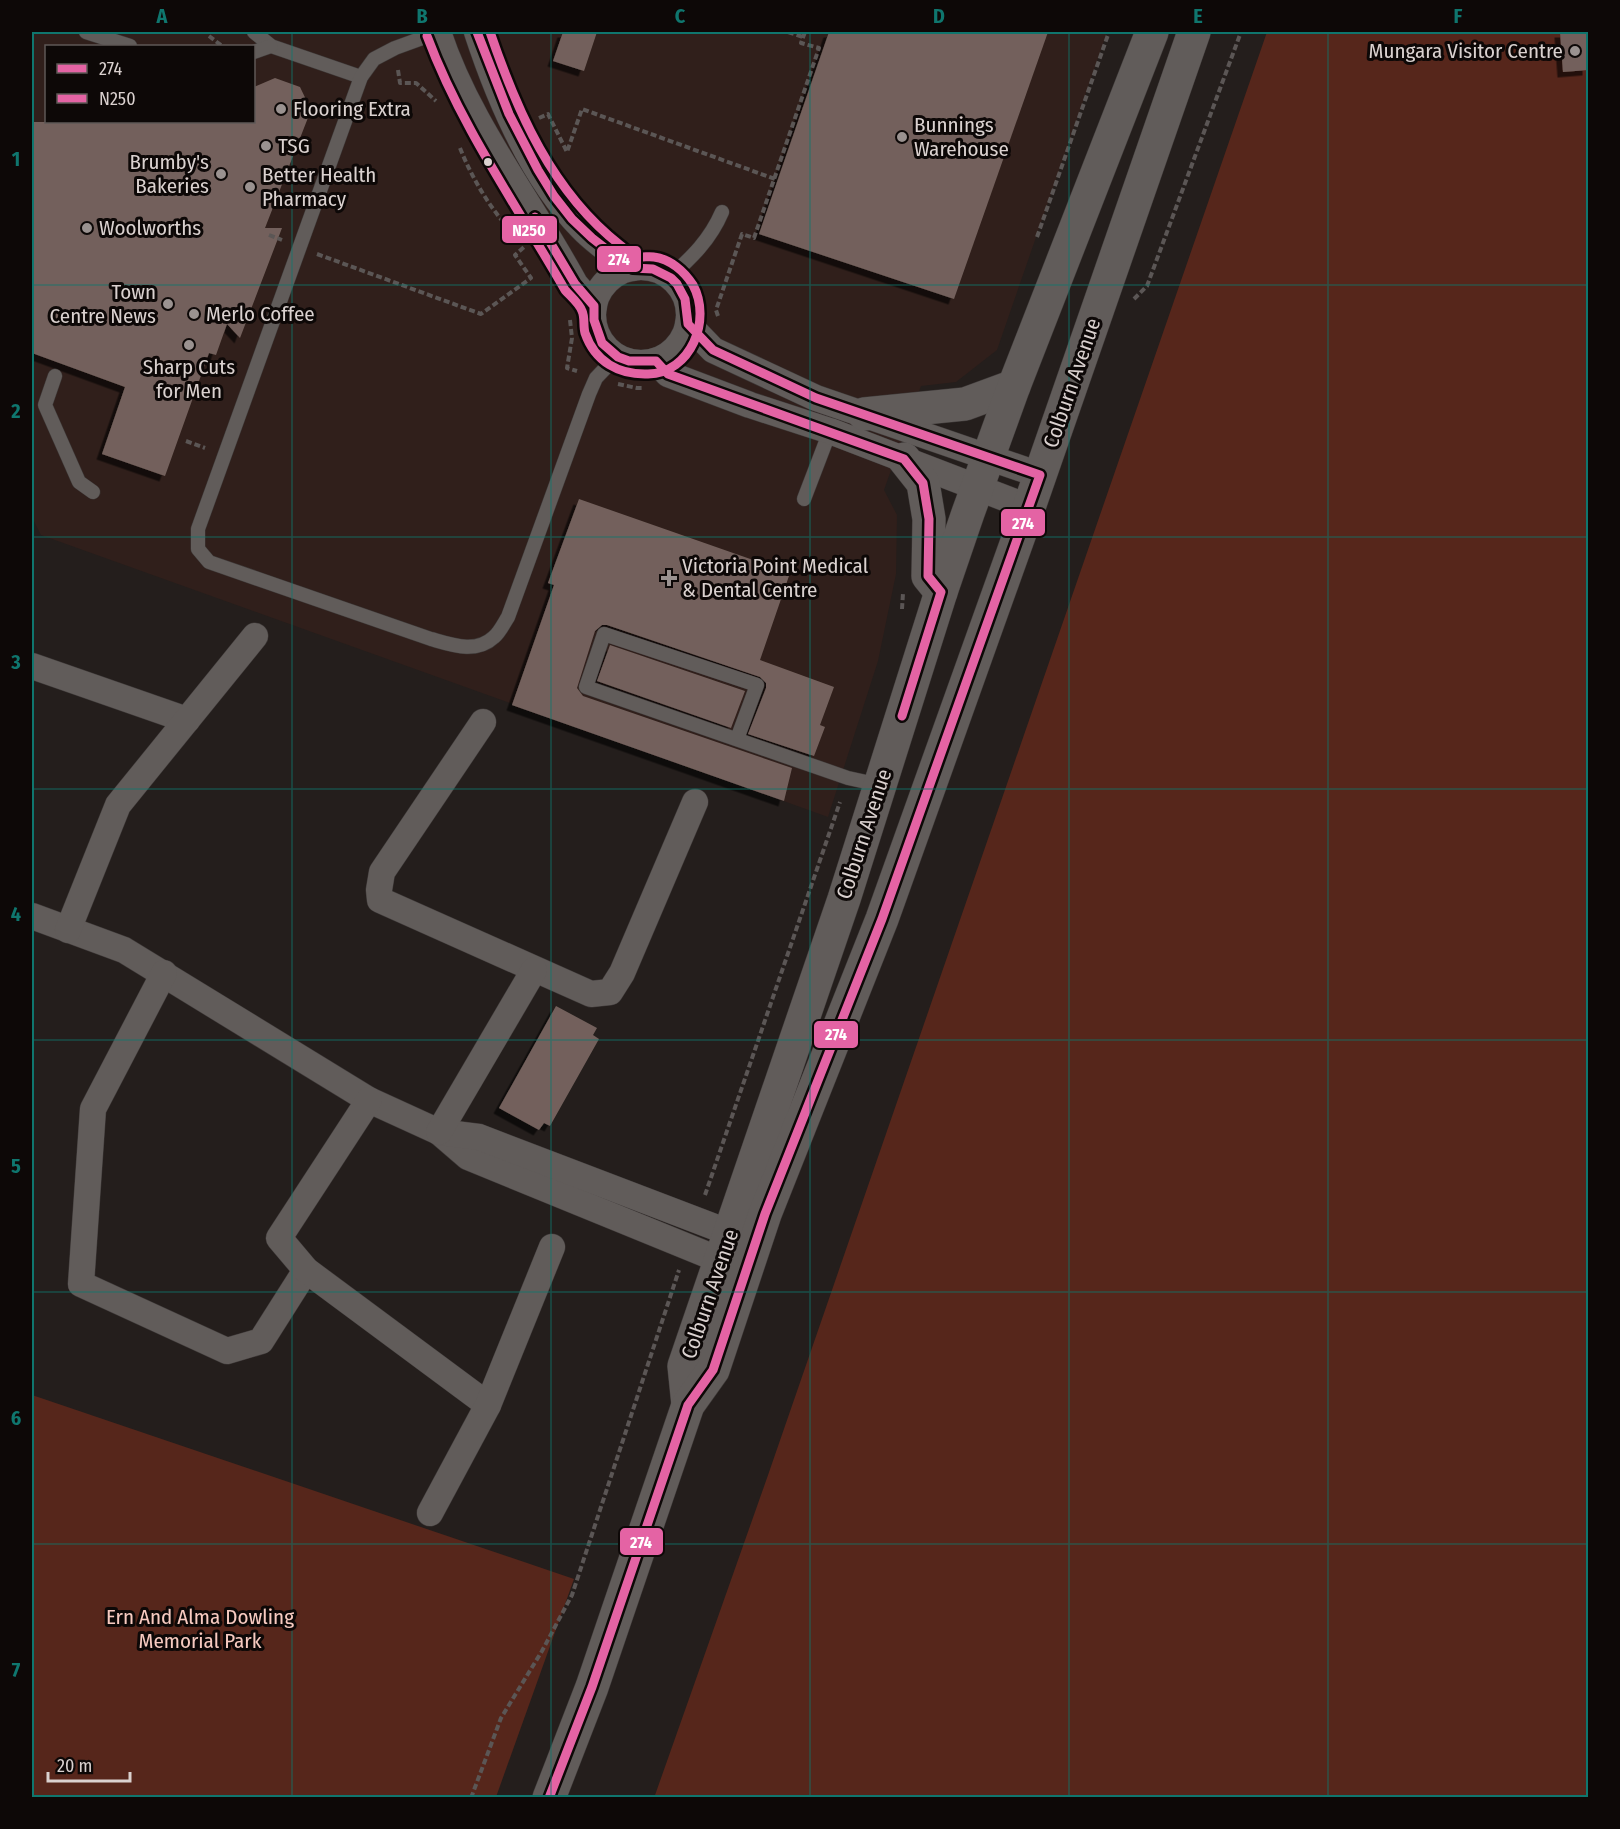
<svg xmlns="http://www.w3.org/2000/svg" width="1620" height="1829" viewBox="0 0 1620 1829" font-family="'Fira Sans Condensed',sans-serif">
<defs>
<filter id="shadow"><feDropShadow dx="-5.5" dy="5.5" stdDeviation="0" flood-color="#0009"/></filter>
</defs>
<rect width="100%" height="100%" fill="#241e1c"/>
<!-- built -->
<path fill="#301f1b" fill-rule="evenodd" d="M32,32h1075l-110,318 -41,32 -35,4 -37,104 13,25 -1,59 -18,87 -50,156 -787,-282 -9,-18zM46,46h208v76h-208z"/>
<!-- green -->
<g fill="#56261b">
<path d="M1267,32h321v1765l-934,1 113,-320z"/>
<path d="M32,1395l542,184 -78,218h-464z"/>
</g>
<!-- building -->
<g fill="#73615c" filter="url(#shadow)">
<path d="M563,32h34l-13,39 -31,-10z"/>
<path d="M829,32h219l-94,267 -195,-65z"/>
<path d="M1560,32h28v38l-25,2z"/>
<path d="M275,78l25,9 11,23 -46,118h17l-42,110 -13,-14 -11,31 -7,-2 -44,123 -63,-22 23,-67 -93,-34v-231h222v-35z"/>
<path d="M579,499l211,74 -30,87 74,27 -14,38 5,2 -11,29 -66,-22 18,-46v-5l-6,-6 -153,-52h-5l-7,6 -18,57 6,8 209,72 -8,33 -272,-96 42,-120 -6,-2z"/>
<path d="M610,645l135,46 -14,37 -134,-47z"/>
<path d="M556,1006l41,22 -4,7 6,4 -49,87 -6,-3 -5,7 -40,-22z"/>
</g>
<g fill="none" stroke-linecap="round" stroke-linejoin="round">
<!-- lane casing -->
<g stroke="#3e3938" stroke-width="15">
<g id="lane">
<path d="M86,32l44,14"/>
<path d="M254,32l17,14 90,31"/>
<path d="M439,32l-44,16 -21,11 -13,18 -163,452v20l11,13 222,77c21,6 45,15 63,-2 6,-5 10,-14 14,-20l81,-223 7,-16 20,-21"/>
<path d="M254,52l17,-6"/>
<path d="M670,277c22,-20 40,-37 52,-65"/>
<path d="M55,376l-10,29 34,77 14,10"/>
<path d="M804,499l26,-68"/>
<path d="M737,739l20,-54 -153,-51 -18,53 262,91 32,7"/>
</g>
</g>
<!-- street casing -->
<g stroke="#3e3938" stroke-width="27">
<g id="street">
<path d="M438,32c30,91 91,167 137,252l19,22"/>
<path d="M477,32c22,67 55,145 105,196 14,15 33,27 50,40"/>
<circle cx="641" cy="315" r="48"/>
<path d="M688,324l25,26 103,48 224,77"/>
<path d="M656,361l12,13 82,31 80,26 198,76"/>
<path d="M32,666l155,54"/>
<path d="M483,722l-101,150 -3,18 1,10 211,94 19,-2 12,-19 73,-171"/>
<path d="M32,916l92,34 245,150 70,32 29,25 269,110"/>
<path d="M68,930l50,-125 137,-169"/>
<path d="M164,973l-71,136 -12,175 146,67 34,-10 45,-71"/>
<path d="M369,1100l-90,138 27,32 182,135"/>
<path d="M439,1132l40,5 267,102"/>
<path d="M439,1132l95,-162"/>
<path d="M430,1513l58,-108 64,-158"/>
</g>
</g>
<!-- secondary casing -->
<g stroke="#3e3938" stroke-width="34">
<g id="secondary">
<path d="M864,414l101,-10 49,-18"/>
<path d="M904,459l19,24 6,36 -1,57 13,16"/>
<path d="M688,1405l-4,-39 160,-467 97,-307 27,-79 46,-127 138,-354"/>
<path d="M549,1798l43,-111 96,-282 25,-35 52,-156 117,-295 138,-386 174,-501"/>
</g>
</g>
<!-- path -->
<g stroke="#5b5655" stroke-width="4" stroke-dasharray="6 3" stroke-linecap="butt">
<path d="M788,32l15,5"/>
<path d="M209,36l13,10"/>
<path d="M398,70l2,13h16l20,18"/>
<path d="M539,118l9,-4 19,38 15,-43 193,70"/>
<path d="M460,148c12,30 28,57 50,82"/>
<path d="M269,235l13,5"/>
<path d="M1037,237l72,-205"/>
<path d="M317,254l164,60 50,-36 -16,-23 9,-8"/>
<path d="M1134,299l13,-13 94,-254"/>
<path d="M718,316l-2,-6 26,-76 12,4 65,-190 -18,-5 4,-11"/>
<path d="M570,320l2,18 -5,30 10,3"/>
<path d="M618,384l19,4h6"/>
<path d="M186,441l19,7"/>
<path d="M902,609l1,-16"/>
<path d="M705,1195l135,-393"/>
<path d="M471,1798l30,-80 41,-67 30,-56 107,-325"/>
</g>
<!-- lane -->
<use href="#lane" stroke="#615c5a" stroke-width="14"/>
<!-- street -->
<use href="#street" stroke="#615c5a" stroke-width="26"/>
<!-- secondary -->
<use href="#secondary" stroke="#615c5a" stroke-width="33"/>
<!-- bus-1 casing -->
<g stroke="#0d0807" stroke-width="14">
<g id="bus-1">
<path d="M477,32l32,82 29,56 16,26 18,23 20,19 27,21 14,9 20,1 18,9 6,6 8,15 3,25 25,26 103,48 224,77 -158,444 -117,295 -52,156 -25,35 -96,282 -43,111"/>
<path d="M535,217l40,67 19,22v14l8,23 16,14 11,4h27l12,13 236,85 19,24 6,36 -1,57 13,16 -39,124"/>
</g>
</g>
<!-- bus-2 casing -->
<g stroke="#0d0807" stroke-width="14">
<path id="bus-2" d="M427,36c34,91 90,170 138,254 5,6 14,13 17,21 3,6 1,15 3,22 10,29 34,42 63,41 43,-1 64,-54 45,-89 -9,-14 -23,-26 -39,-28 -6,-1 -13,1 -19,-1 -5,-2 -10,-7 -15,-11 -68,-53 -103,-134 -130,-213"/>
</g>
<!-- bus-1 -->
<use href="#bus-1" stroke="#e463a4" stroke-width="9"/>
<!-- bus-2 -->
<use href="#bus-2" stroke="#e463a4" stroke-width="9"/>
</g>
<!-- grid -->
<path fill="none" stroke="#0f766e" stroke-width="1.5" stroke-opacity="0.55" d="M292,32v1766M551,32v1766M810,32v1766M1069,32v1766M1328,32v1766M32,285h1556M32,537h1556M32,789h1556M32,1040h1556M32,1292h1556M32,1544h1556"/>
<!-- markers -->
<g fill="#9a9290" stroke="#0d0807" stroke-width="2">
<circle cx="1575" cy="51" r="6"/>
<circle cx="281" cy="109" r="6"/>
<circle cx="902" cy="137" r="6"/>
<circle cx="266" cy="146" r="6"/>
<circle cx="221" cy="174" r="6"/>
<circle cx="250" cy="187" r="6"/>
<circle cx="87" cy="228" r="6"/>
<circle cx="168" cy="304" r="6"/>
<circle cx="194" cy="314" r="6"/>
<circle cx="189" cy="345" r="6"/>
<path d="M666 569h6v6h6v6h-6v6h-6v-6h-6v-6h6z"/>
</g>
<circle fill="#dad1cf" stroke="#0d0807" stroke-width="2" cx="488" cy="162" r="5"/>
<g text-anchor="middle" stroke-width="6" stroke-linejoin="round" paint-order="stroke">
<!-- poi labels -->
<g font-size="21" fill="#dad1cf" stroke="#0d0807" text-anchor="start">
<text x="1563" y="58" text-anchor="end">Mungara Visitor Centre</text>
<text x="293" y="116">Flooring Extra</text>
<text x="914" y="132">Bunnings<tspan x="914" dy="24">Warehouse</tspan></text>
<text x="278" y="153">TSG</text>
<text x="209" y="169" text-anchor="end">Brumby's<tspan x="209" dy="24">Bakeries</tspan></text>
<text x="262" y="182">Better Health<tspan x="262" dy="24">Pharmacy</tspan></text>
<text x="99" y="235">Woolworths</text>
<text x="156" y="299" text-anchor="end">Town<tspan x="156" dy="24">Centre News</tspan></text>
<text x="206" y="321">Merlo Coffee</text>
<text x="189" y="374" text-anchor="middle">Sharp Cuts<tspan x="189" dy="24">for Men</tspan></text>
<text x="682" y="573">Victoria Point Medical<tspan x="682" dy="24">&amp; Dental Centre</tspan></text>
</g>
<!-- street labels -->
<g font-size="21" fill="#dad1cf" stroke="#0d0807">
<text transform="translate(1072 383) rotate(-71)" y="7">Colburn Avenue</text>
<text transform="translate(864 834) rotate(-72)" y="7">Colburn Avenue</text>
<text transform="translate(710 1294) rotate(-71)" y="7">Colburn Avenue</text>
</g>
<!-- park labels -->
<g font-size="21" fill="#f7cac0" stroke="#0d0807">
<text x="200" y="1624">Ern And Alma Dowling<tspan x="200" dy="24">Memorial Park</tspan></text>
</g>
</g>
<g stroke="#0d0807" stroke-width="2">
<rect x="501" y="215" width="57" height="29" rx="6" fill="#e463a4"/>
<rect x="596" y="245" width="46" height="28" rx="6" fill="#e463a4"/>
<rect x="1000" y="508" width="46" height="29" rx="6" fill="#e463a4"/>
<rect x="813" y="1020" width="46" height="29" rx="6" fill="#e463a4"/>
<rect x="619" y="1527" width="45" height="29" rx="6" fill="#e463a4"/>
</g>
<g font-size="16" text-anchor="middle" font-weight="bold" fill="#fff">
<text x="529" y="236">N250</text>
<text x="619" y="265">274</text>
<text x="1023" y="529">274</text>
<text x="836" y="1040">274</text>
<text x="641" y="1548">274</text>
</g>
<!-- border -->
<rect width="1620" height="1829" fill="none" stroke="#0d0807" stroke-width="66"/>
<!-- legend -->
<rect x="45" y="45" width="210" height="78" fill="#0d0807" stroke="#5f5857" stroke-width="1.5"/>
<rect x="57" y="64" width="30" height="9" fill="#e463a4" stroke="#5f5857" stroke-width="1.5"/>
<text x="99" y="75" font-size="18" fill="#dad1cf">274</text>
<rect x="57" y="94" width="30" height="9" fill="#e463a4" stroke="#5f5857" stroke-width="1.5"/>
<text x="99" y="105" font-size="18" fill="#dad1cf">N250</text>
<!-- scale -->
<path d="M48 1772v9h82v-9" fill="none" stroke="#dad1cf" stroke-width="3"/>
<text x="57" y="1772" font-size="18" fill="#dad1cf" stroke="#0d0807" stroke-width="4.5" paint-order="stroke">20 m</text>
<rect x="33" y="33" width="1554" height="1763" fill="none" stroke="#0f766e" stroke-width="2"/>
<g font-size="20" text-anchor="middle" font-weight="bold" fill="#0f766e">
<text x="162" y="23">A</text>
<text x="422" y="23">B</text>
<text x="680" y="23">C</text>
<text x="939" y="23">D</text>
<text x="1198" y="23">E</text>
<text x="1458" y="23">F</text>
<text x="16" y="166">1</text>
<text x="16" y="418">2</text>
<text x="16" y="669">3</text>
<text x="16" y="921">4</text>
<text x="16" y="1173">5</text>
<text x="16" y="1425">6</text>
<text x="16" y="1677">7</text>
</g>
</svg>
